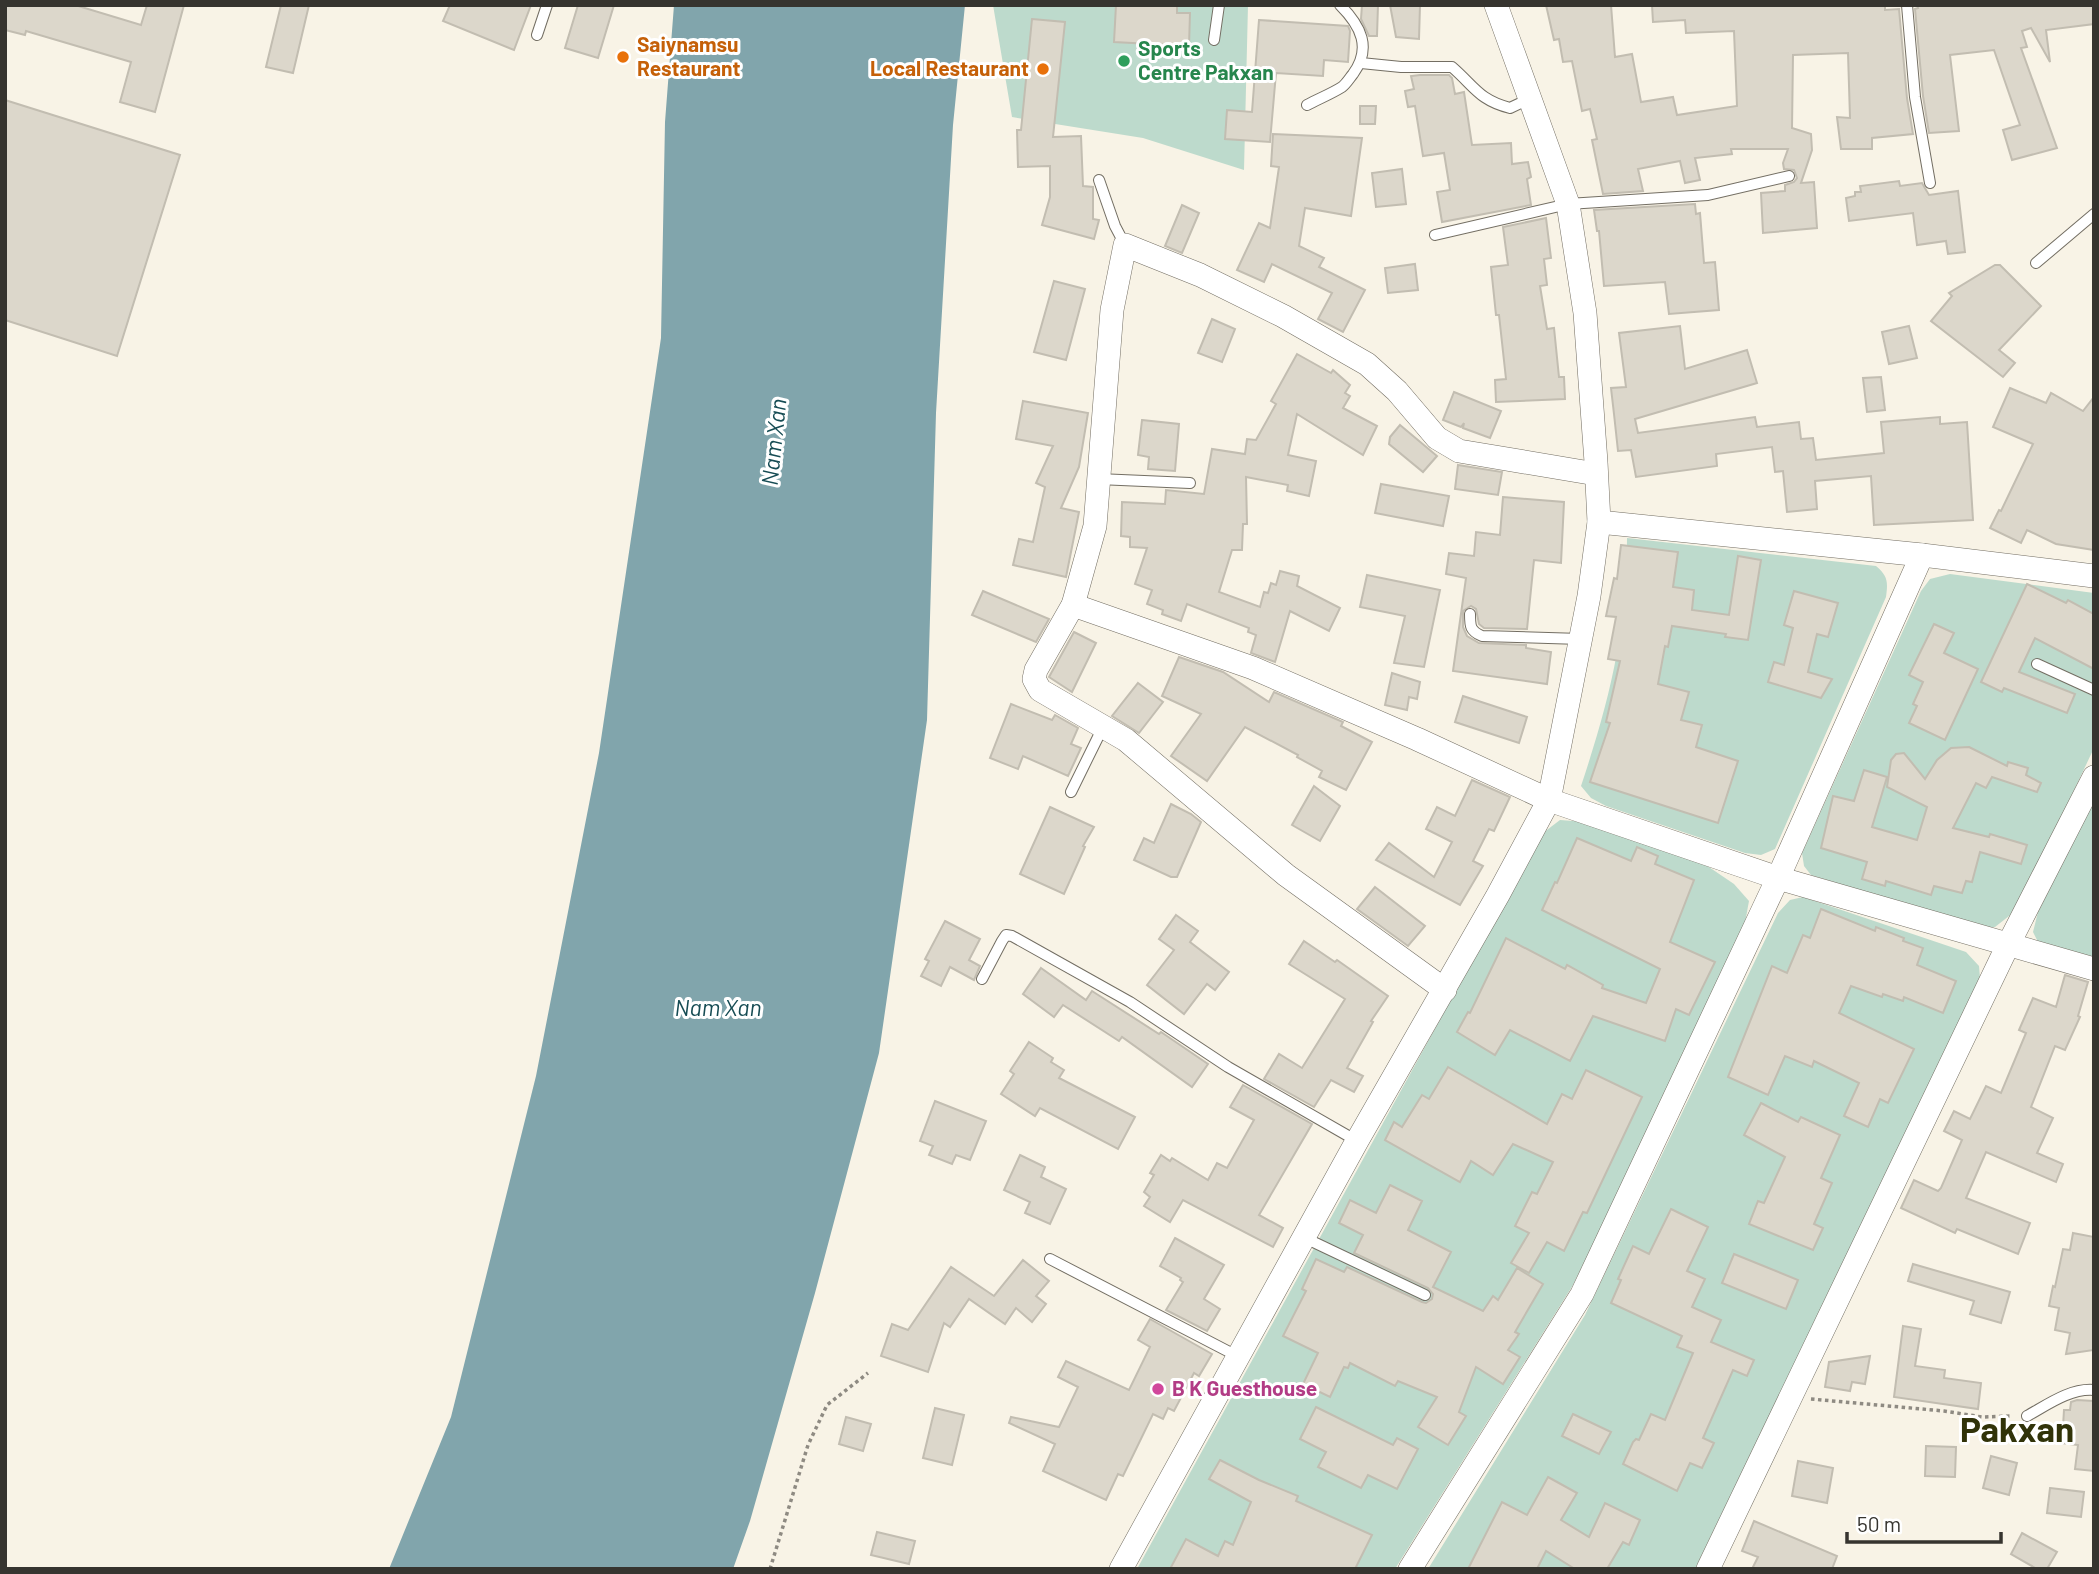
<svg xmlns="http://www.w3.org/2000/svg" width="2099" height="1574" viewBox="0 0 2099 1574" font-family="Barlow,sans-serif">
<rect width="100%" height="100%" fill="#f8f3e6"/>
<!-- green -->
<g fill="#bddacc">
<path d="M993,5h255l-4,165 -101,-32 -131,-21z"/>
<path d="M1627,538l249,28c12,10 12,16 10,31l-111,252 -14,6 -16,-2 -139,-47 -15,-8 -10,-12c29,-87 46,-156 46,-248z"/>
<path d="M1950,574l144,19v155l-76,161 -23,18 -14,1 -170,-53 -7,-9 -2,-13 119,-262 9,-12z"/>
<path d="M2094,800v157l-56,-15 -5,-10 5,-20z"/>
<path d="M1560,820l26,2 117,41 31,21 15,17 -7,38 -169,346 -178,284h-258l406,-736z"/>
<path d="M1803,897l163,55 13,14 1,12 -285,591h-267l157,-254 193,-402 12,-13z"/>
</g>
<!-- water -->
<path fill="#81a5ac" d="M674,5h291l-12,120 -17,288 -9,307 -48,333 -64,240 -65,228 -17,48h-344l62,-152 85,-341 63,-323 62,-415 4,-216z"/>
<!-- building -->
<g fill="#dcd7cb" stroke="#c2bdb1" stroke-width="2">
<path d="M5,5h70l66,20 6,-20h37l-29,107 -35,-10 11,-40 -105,-31 -1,4 -20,-5z"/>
<path d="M281,5h28l-16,68 -27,-6z"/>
<path d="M450,5h81l-17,45 -71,-29z"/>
<path d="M578,5h36l-16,53 -33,-10z"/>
<path d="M1116,5h61v8h13l-1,33 -75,-4z"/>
<path d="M1362,5h16l-1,31h-8l-8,-17z"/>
<path d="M1390,5h30l-1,34 -23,-2z"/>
<path d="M1546,5h65l4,52 17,-3 9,48 32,-5 4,18 60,-9 -3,-75 -48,2 -1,-13 -32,2 -1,-17h233v5l14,-1 8,89 6,36 -41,4v11h-31l-4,-32 13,1 -2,-65 -55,2 -1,73 19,6 1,16 -11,33 13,-1 3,46 -54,5 -2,-40 24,-2v-6l9,-3 3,-4 -3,-8 -10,-1 -1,-6 5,-14h-57l1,5 -37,4 5,22 -15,3 -5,-22 -42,8 5,22 -40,3 -11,-54 5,-1 -7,-30 -8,2 -10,-50 -9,1 -4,-23 -5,1z"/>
<path d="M1917,5h177v19l-48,6 4,32 -19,-34 -9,3 5,16 -6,1 36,100 -45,12 -9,-30 17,-5 -26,-75 -44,5 9,76 -30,2 -6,-37 -8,-87 3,-1z"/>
<path d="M1032,19l33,3 -12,115 28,-1 2,50 10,1v32l6,1 -5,19 -52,-14 8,-28v-31l-32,1 -1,-37h4z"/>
<path d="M1259,20l89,6 2,5 -2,31 -24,-2 -1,16 -47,-3 -6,69 -45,-3 2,-29 25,2z"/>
<path d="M1420,75h29l3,3 3,16 9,-2 8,53 39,-2 1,21 16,-2 3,15 -4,2 4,26 -89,17 -5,-30 13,-2 -6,-37 -21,3 -8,-50 -7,1 -3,-16 9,-2 -3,-13z"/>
<path d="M5,100l175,55 -63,201 -112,-36z"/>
<path d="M1360,106h16l-1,18h-15z"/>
<path d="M1273,134l89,4 -11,78 -46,-8 -6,38 25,12 -5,9 46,23 -22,42 -25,-13 14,-26 -60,-29 -8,18 -27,-12 22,-47 11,5 9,-61 -8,-1z"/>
<path d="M1402,169l4,35 -30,3 -4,-34z"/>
<path d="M1899,181l1,5 22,-3 7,12 29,-4 7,61 -17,2 -2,-13 -29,4 -4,-32 -64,8 -3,-23 9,-2v-4h6l-1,-6z"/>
<path d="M1695,204l1,10 4,-1 4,50 11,-1 4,48 -50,4 -4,-32 -61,4 -5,-55h-2l-3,-21z"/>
<path d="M1182,205l17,8 -17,40 -17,-7z"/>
<path d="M1546,218l5,40 -7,1 3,26 -7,1 7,43 7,-1 5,49h5l1,22 -69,3 -1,-22 11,-1 -7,-64h-3l-5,-48 17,-2 -5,-38z"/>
<path d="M1415,264l3,26 -30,3 -3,-25z"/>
<path d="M1995,265h5l41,41 -42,44 16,13 -12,14 -72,-56 21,-25 -3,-3z"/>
<path d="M1054,281l31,8 -19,71 -32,-8z"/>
<path d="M1212,319l23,10 -13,33 -24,-9z"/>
<path d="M1680,326l5,43 62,-19 10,33 -122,36 3,14 117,-16 2,10 42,-5 2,17 12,-1 3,22 68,-7 -3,-31 59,-5v7l27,-2 6,98 -99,5 -3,-49 -56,5 2,28 -30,3 -4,-41 -8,1 -3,-25 -56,7 1,12 -81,11 -5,-27 -13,1 -4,-37 -3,-26 15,-1 -7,-54z"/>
<path d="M1909,326l8,32 -28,6 -7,-32z"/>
<path d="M1297,354l34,19 2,-3 17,15 -5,8 5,3 -7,12 34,18 -14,29 -66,-41 -9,41 28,6 -7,35 -22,-5 1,-6 -42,-8 1,47h-4l-1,26h-10l-13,42 41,15 4,-15 4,1 3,-10 5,2 4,-14 19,5 -2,10 43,22 -11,23 -39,-20 -15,51 -24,-9 5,-18 -8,-3 1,-4 -62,-24 -6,17 -19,-7 1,-4 -16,-6 5,-14 -17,-6 12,-36 -17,-1v-10l-9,-1 1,-34 43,2 1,-14 38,4 8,-45 33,5 2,-15 9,1 20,-36 -5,-3z"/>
<path d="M1881,377l4,33 -18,2 -4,-34z"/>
<path d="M2010,388l36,15 5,-10 32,18 11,-14v153l-38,-6 -29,-14 -6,13 -31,-15 9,-18 2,1 32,-67 -40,-17z"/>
<path d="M1454,392l47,19 -11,27 -27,-10 1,-5 -3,4 -18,-7z"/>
<path d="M1023,401l65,12 -9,54 -18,41 18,4 -13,65 -53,-12 6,-26 14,3 12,-55 -9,-4 17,-37 -37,-7z"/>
<path d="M1142,420l37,4 -4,47 -27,-2 1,-12 -11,-2z"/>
<path d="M1400,425l37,31 -14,16 -34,-28 1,-7z"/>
<path d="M1458,465l44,7 -4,23 -43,-6z"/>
<path d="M1381,484l68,12 -6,30 -68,-13z"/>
<path d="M1503,497l61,5 -3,61 -27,-3 -7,69 -43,-1 -5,-4 -3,-15 -5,-3 -8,5v16l4,9 12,7 47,2v3l25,4 -4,32 -94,-13 13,-93 -20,-4 3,-21 25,3 2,-24 24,3z"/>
<path d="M1621,545l57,7 -5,35 21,3 -2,20 37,5 9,-59 23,4 -13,80 -23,-3 1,-3 -54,-8 -4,21 -3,-1 -7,38 31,8 -8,28 21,5 -6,22 42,14 -20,62 -128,-41 20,-59 -4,-1 14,-61 -12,-2 8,-42 -10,-1 8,-38 3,1z"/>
<path d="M1367,575l73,15 -16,77 -30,-4 11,-47 -45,-9z"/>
<path d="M2027,584l39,19 2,-3 26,14v55l-59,-31 -16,34 56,22 -8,19 -63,-25 -2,4 -21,-10z"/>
<path d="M983,591l66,28 -13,23 -64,-27z"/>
<path d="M1794,591l44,12 -10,34 -11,-3 -9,38 24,7 -11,19 -53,-16 6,-20 10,3 9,-37 -9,-3z"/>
<path d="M1934,624l20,9 -10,20 34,16 -33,71 -36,-17 8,-17 -4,-2 10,-22 -14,-7z"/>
<path d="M1074,632l22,11 -24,49 -23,-15z"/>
<path d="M1179,657l44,15 46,30 5,-10 69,30 -2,4 31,16 -26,48 -27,-13 3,-6 -25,-14 1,-2 -53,-28 -38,54 -36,-25 30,-42 -39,-18z"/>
<path d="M1392,673l28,9 -3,17 -8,-2 -2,13 -22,-5z"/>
<path d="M1138,683l25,19 -24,31 -27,-17z"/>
<path d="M1463,696l64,21 -8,26 -64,-21z"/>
<path d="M1011,704l41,16 3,-5 23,13 -7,16 10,4 -13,28 -45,-20 -5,13 -28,-11z"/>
<path d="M1969,747l38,19 1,-4 20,6 -2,7 15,8 -4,9 -45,-15 -6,11 -10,-5 -23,45 36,9 1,-3 37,11 -6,19 -41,-12 -8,30 -6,-1 -4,12 -28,-7 -3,9 -45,-14 -1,5 -23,-7 5,-17 -46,-14 12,-52 21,5 10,-31 23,7 -15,50 45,13 10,-33 -40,-20 4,-27 5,-6 8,-1 21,26 12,-19 14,-12z"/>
<path d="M1472,780l38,17 -16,34 -5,-2 -16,32 10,5 -23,39 -84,-45 13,-17 45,34 18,-35 -26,-13 11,-22 18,9z"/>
<path d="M1314,786l26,20 -20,35 -28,-16z"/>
<path d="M1171,804l20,10 10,8 -24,55h-6l-37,-17 10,-22 10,5z"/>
<path d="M1050,807l44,20 -11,19 2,1 -21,47 -44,-20z"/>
<path d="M1577,838l54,23 6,-14 21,9 -3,8 39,16 -24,62 45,20 -26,53 -13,-6 -11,32 -72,-25 -23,45 -60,-31 -15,25 -38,-23 11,-20 2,1 36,-75 59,31 2,-4 36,20 -1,3 44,15 14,-34 -118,-59 13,-28 2,1z"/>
<path d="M1375,887l50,39 -17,20 -51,-37z"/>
<path d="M1821,909l54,22 1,-4 28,11 -1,3 20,7 -6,17 39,16 -13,32 -39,-16 -1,4 -20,-7 -1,3 -31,-11 -12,27 75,36 -26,54 -8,-4 -12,28 -24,-11 15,-33 -45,-22 -2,6 -27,-11 -17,39 -40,-18 44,-111 15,7 16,-38 7,3z"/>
<path d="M1176,915l22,16 -8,11 39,30 -14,18 -8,-6 -23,30 -37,-29 27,-35 -15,-11z"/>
<path d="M945,921l35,18 -11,21 11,6 -6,14 -24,-13 -9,19 -20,-10 8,-15 -4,-2z"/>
<path d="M1304,941l31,21 2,-2 51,36 -17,25 2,1 -26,46 16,8 -9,16 -23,-12 -17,27 -50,-28 15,-25 23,14 43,-69 -56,-35z"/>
<path d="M1041,968l45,32 6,-9 67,43 2,-2 47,32 -16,23 -70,-50 -3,4 -56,-36 -9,12 -31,-23z"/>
<path d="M2065,975l23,7 -10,34 2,1 -15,33 -10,-4 -24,61 22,11 -16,35 26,11 -7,18 -70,-30 -20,46 64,25 -12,31 -61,-25 -2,4 -54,-25 13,-28 24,11 3,-3 21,-48 -18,-9 10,-20 16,8 16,-33 15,7 25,-60 -7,-3 14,-32 23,9z"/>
<path d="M1029,1042l24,16 -2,4 13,8 -5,8 76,39 -17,32 -78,-41 -5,8 -34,-22 13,-20 -4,-3z"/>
<path d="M1448,1067l99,57 15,-30 10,5 14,-29 56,27 -55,116 -4,-1 -19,39 -17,-9 -18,31 -18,-10 18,-30 -14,-7 17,-34 5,2 16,-32 -40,-18 -20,31 -22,-14 -11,21 -75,-42 9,-18 8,5 20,-32 7,4z"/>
<path d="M1243,1085l69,39 -53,91 24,13 -10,19 -90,-47 -13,22 -26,-16 6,-9 -6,-5 10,-17 -4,-2 11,-18 9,6 2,-3 36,22 9,-17 10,5 27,-48 -24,-13z"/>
<path d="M935,1101l51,20 -16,39 -14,-5 -4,9 -23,-9 4,-9 -13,-5z"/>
<path d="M1761,1103l37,19 3,-5 39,18 -19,43 11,5 -18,41 9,4 -10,22 -64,-26 9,-23 6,2 21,-46 -41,-22z"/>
<path d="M1020,1155l25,12 -4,10 25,12 -16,35 -25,-11 5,-11 -26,-12z"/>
<path d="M1390,1185l32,16 -14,29 43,22 -18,35 50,24 10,-15 5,4 19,-32 26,16 -28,48 4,2 -11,16 12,7 -17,27 -27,-17 -17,45 7,4 -18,29 -30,-18 19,-30 -39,-16 -3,5 -45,-23 -2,5 -4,-1 -14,30 -27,-13 15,-31 -35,-17 23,-45 -4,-2 14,-30 28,13 3,-5 75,35 4,1 6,-4 1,-5 -5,-6 -74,-35 9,-18 -24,-12 11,-23 26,13z"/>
<path d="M1671,1209l37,18 -21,44 18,8 -13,28 29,13 -10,22 43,18 -7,16 -14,-6 -30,68 11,5 -12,25 -12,-5 -13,28 -54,-27 10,-22 3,-3 3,1 12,-26 14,6 28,-67 -16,-6 5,-11 -71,-33 10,-23 -3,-1 15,-33 16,8z"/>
<path d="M2073,1233l21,4v113l-28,4 4,-21 -15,-3 4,-22 -10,-2 4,-20 2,1 8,-38 7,1z"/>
<path d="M1175,1238l49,27 -20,34 16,10 -13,22 -41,-21 17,-28 -3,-2 1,-2 -21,-12z"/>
<path d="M1734,1254l64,26 -12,29 -64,-26z"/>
<path d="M1023,1260l26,21 -13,15 10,8 -14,18 -16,-14 -11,16 -36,-25 -19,28 -6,-4 -16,49 -47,-16 11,-32 16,6 43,-63 43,29z"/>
<path d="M1913,1264l97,28 -9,31 -31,-9 4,-13 -66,-20z"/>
<path d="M1150,1319l62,35 -13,22 -5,-3 -20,38 -6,-3 -5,11 -10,-5 -30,62 -5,-2 -12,26 -63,-29 12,-27 -46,-21 2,-6 48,10 19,-40 -20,-10 8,-16 63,29 21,-43 -12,-7z"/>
<path d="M1903,1326l18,3 -6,37 30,4 -1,8 37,5 -3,26 -84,-12z"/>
<path d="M1870,1356l-5,28 -13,-2 -2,9 -25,-4 4,-25z"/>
<path d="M2077,1400l17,1v70l-19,-2 3,-24 -16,-2 2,-33h6l1,-8z"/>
<path d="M1316,1407l77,38 4,-7 21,11 -21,40 -29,-14 -7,13 -43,-21 8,-15 -26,-13z"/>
<path d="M935,1408l29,7 -12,50 -29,-7z"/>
<path d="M1573,1414l38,18 -12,22 -37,-18z"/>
<path d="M846,1417l25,7 -8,27 -24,-7z"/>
<path d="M1926,1446l30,1 -1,30 -30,-1z"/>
<path d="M1991,1456l26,7 -8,32 -26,-7z"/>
<path d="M1220,1460l39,20 39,16 -2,5 76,34 -17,34h-185l16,-30 32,17 7,-15 8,4 18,-43 -42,-23z"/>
<path d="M1798,1461l35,7 -6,35 -35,-7z"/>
<path d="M1548,1477l29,16 -16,27 28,17 16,-34 35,17 -11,25 -6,-3 -16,27h-32l-29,-18 -9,18h-69l34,-67 25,13z"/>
<path d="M2050,1488l34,4 -3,25 -34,-4z"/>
<path d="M1754,1521l83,35 -5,13h-80l6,-12 -16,-6z"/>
<path d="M877,1532l38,9 -6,23 -38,-9z"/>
<path d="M2022,1533l35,19 -10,17h-10l-26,-15z"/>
</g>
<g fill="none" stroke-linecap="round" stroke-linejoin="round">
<!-- lane casing -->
<g stroke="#736e63" stroke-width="12">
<g id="lane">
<path d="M1907,5l8,92 15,86"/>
<path d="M537,35l10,-30"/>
<path d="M1214,40l5,-35"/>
<path d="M1361,63l40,4h51c23,20 27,33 58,41l19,-9"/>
<path d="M1307,105c11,-6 24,-11 35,-18 4,-3 7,-8 11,-13 19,-26 8,-48 -13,-69"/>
<path d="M1099,180l16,46 10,19"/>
<path d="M1435,235l133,-31 140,-9 81,-19"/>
<path d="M2036,263l58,-49"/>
<path d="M1098,479l92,4"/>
<path d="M1470,614c0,12 0,17 12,22l99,3"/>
<path d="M2037,664l57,26"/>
<path d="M1071,792l32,-65"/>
<path d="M982,979l20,-38 4,-6 6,1 118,66 98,65 129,74"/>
<path d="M1305,1238l120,57"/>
<path d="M1050,1259l189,98"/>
<path d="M2027,1416c20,-11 43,-28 67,-26"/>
</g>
</g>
<!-- street casing -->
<g stroke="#736e63" stroke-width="24">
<g id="street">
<path d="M1599,522l323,33 172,21"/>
<path d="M1073,605l180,63 164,71 132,61 229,78 316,91"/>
<path d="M1445,990l-159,-115 -160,-135 -86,-50 -6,-11 2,-9 37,-65 22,-79 17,-216 13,-65 75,30 83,41 84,48 30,27 40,47 22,13 137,23"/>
<path d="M1121,1569l236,-428 141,-246 51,-95 40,-204 10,-74 -3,-60 -11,-149 -17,-109 -72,-199"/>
<path d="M1410,1569l172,-275 196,-416 144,-323"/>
<path d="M1708,1569l300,-624 86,-168"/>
</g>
</g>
<!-- path -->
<g stroke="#8e8a82" stroke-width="3.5" stroke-dasharray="3.5 3.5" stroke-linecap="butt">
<path d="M1811,1399l133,12 38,6 30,-1"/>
<path d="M770,1569l38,-124 19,-40 41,-32"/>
</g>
<!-- lane -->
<use href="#lane" stroke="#fff" stroke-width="10"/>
<!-- street -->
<use href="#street" stroke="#fff" stroke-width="23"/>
</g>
<!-- markers -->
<g fill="#e8710a" stroke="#fff" stroke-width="2.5">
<circle cx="623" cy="57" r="7"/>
<circle cx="1043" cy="69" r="7"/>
</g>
<circle fill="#2e9e5b" stroke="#fff" stroke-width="2.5" cx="1124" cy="61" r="7"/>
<circle fill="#d1479c" stroke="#fff" stroke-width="2.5" cx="1158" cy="1389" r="7"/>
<g text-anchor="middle" stroke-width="6" stroke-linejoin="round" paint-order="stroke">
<!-- food labels -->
<g font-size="21" font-weight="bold" fill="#c56008" stroke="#fff" text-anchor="start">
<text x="637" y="52">Saiynamsu<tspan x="637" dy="24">Restaurant</tspan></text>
<text x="1029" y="76" text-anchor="end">Local Restaurant</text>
</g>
<!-- leisure labels -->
<g font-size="21" font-weight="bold" fill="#27864d" stroke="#fff" text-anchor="start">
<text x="1138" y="56">Sports<tspan x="1138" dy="24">Centre Pakxan</tspan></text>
</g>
<!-- hotel labels -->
<g font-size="21" font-weight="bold" fill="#b23c85" stroke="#fff" text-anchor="start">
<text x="1172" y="1396">B K Guesthouse</text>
</g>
<!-- water labels -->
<g font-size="23" font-style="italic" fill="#164c54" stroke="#fff">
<text transform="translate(774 442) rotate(-84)" y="8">Nam Xan</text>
<text x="718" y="1016">Nam Xan</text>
</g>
<!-- town labels -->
<g font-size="35" font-weight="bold" fill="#313309" stroke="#fff">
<text x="2017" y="1442">Pakxan</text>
</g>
</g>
<!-- border -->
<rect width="2099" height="1574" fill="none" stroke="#36342f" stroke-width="14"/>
<!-- scale -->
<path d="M1847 1532v10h154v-10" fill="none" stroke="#36342f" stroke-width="3.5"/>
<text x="1857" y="1532" font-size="21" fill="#36342f" stroke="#ffffff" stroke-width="5" paint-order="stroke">50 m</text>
</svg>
